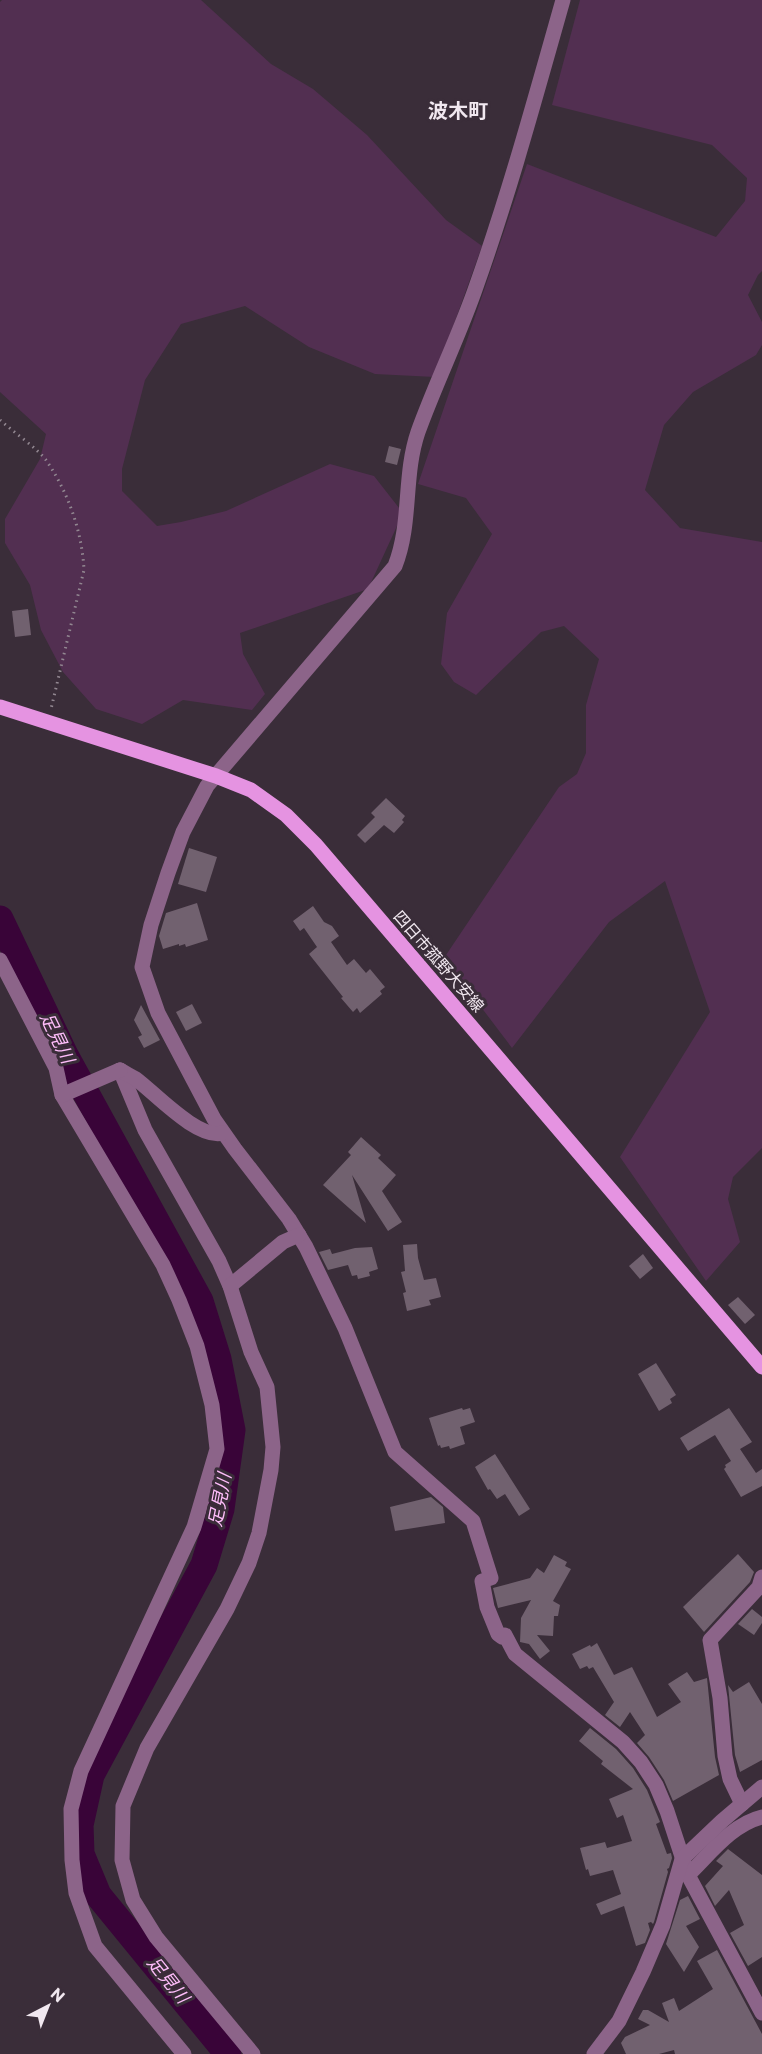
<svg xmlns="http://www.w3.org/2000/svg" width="762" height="2054" viewBox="0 0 762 2054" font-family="Commissioner,'Noto Sans JP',sans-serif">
<rect width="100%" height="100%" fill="#3a2d39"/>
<!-- green -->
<g fill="#522f51">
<path d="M2,0h199l70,64 42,25 54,46 79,85 36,26 -47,131 -60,-3 -66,-27 -64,-41 -64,18 -36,56 -23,89v22l35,35 24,-4 45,-11 104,-47 44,12 29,37 -35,76 -128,44 3,21 22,40 -13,16 -69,-10 -41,24 -46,-15 -33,-37 -22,-42 -11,-45 -25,-42v-24l35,-60 6,-25 -46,-42v-390z"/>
<path d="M580,0h182v271l-4,4 -10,20 14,27v23l-6,10 -63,37 -29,33 -19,65 35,38 82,14v606l-29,29 -5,22 12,43 -34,39 -86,-124 90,-145 -45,-131 -56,41 -97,126 -68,-90 115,-171 18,-13 9,-21v-48l13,-46 -35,-33 -23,6 -65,63 -22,-13 -13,-18 6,-51 45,-79 -26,-36 -48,-14 109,-320 189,73 29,-36 2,-23 -35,-33 -160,-40z"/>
</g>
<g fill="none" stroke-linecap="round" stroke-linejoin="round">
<!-- river -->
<path stroke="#390438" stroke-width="27" d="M0,919l65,136 135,246 18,58 14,71 -11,79 -17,56 -113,210 -11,50 1,29 17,41 130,159"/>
</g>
<!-- building -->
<g fill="#71616f">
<path d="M389,446l12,3 -4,16 -12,-3z"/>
<path d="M28,609l3,26 -16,2 -3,-26z"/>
<path d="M386,798l19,18 -3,4 2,2 -10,11 -10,-8 -19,18 -8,-8 18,-18 -4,-4z"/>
<path d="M189,848l28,9 -11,35 -28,-8z"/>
<path d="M197,903l11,37 -22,7 -1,-3 -6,2v-2l-16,5 -4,-13 7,-23z"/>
<path d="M313,906l11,16 8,4 7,10 -8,6 16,23 7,-6 12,14 4,-4 15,18 -5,4 2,3 -22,19 -3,-5 -4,4 -12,-14 2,-1 -34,-43 8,-7 -13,-19 -4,3 -7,-10z"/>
<path d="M192,1004l10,19 -16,8 -10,-19z"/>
<path d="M141,1005l19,35 -16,8 -6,-11 4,-2 -8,-15z"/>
<path d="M361,1137l20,18 -3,3 18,17 -14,16 20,31 -14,9 -36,-56 14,48 -43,-38 28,-30 -3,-3z"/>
<path d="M417,1244l1,14 6,22 12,-2 5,19 -12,3 2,5 -24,6 -4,-18 3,-1 -5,-20 4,-1 -2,-26z"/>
<path d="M372,1247l6,22 -9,3 1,4 -12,3 -1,-4 -5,1 -4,-11 -20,5 -9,-18 11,-3 2,5 23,-6z"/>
<path d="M643,1254l10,14 -13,11 -11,-13z"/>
<path d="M738,1297l17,18 -10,9 -17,-19z"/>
<path d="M656,1363l20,32 -6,4 2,4 -13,8 -21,-37z"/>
<path d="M462,1408l1,2 7,-2 5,14 -15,5 5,17 -15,5 -1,-3 -8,2 -1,-3 -2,1 -9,-28z"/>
<path d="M729,1408l23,34 -12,7 16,24 6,-4v17l-21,11 -17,-28 2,-2 -1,-2 6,-4 -16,-26 -27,16 -8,-13z"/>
<path d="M495,1454l35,55 -11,7 -14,-22 -8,5 -7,-10 -2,1 -13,-23z"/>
<path d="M431,1497l12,10 2,16 -50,8 -5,-24z"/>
<path d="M738,1554l16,18 -4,10 -46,50 -21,-25z"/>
<path d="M554,1555l13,7 -2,4 6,3 -18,32 7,4 -2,11h-4l-1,20 -16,-1 13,16 -10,8 -11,-15 -9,-2 1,-24 10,-18 -33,8 -5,-20 37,-10 7,-10 7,5z"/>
<path d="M752,1609l10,8v6l-8,12 -16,-11z"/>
<path d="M597,1643l17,32 18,-8 25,50 24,-15 -13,-18 19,-12 7,10 13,-4 8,79 4,18 -46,26 -9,-21 -15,-23 -12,-14 8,-8 -15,-23 -10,15 -15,-12 9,-13 -21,-35 -4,2 -2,-3 -7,3 -8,-15 18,-9 1,2z"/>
<path d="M749,1682l13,22v56l-22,12 -5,-17 -7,-70 5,7z"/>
<path d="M590,1728l26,21 17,19 14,22 13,32 -4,2 11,30 4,-1 1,5 -3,10 -2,1 1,3 -14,50 -1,2 -2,-2 -3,1 2,7 -5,13 -9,3 -12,-40 -23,9 -5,-11 25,-10 -8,-24 -23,6 -2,-7 -2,1 -6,-22 25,-6 2,6 25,-7 -9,-26 -6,3 -8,-19 24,-10 -32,-25 2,-3 -24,-20z"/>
<path d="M728,1849l34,26v82l-14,9 -18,-33 14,-8 -15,-35 -14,16 -10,-20 18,-20 -7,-5z"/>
<path d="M688,1896l12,23 -14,7 13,21 -15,25 -18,-28 14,-44z"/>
<path d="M717,1950l45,84v20h-87l-1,-4 -15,4h-33l-5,-11 4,-6 25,-12 -12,-6 5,-9h5l21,12 -7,-19 12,-5 5,13 34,-22 -16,-28z"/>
</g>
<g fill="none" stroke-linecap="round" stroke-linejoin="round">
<!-- path -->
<path stroke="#928791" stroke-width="3" stroke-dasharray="1.5 4.5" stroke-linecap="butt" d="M0,420c12,11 37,28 46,40 22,32 36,71 38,110l-33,139"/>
<!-- minor -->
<g stroke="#8c6489" stroke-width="15">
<path d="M563,0c-27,95 -53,191 -86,284 -17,50 -41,98 -59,148 -15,44 -6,91 -23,134l-188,220 -24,46 -15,41 -17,52 -9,42 16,46 56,106 21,30 54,70 17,28 39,81 50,124 78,69 18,57 -9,3 5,26 11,27 4,3 3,-2 10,19 108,88 18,20 15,23 11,26 21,64 74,138"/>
<path d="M0,960l56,108 6,27 101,170 16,35 18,46 15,59 5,44 -23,78 -113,244 -10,38 1,51 4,33 19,53 89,108"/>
<path d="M120,1070l25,60 74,131 11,25 21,66 16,35 6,60 -2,23 -12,63 -10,30 -22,46 -80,139 -24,58 -1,54 11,40 23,37 97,117"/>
<path d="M120,1070c5,3 11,6 16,9 20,15 62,61 87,54"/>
<path d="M62,1095l58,-25"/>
<path d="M230,1286l53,-44 16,-7"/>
<path d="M742,1804l-12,-25 -5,-23 -5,-58 -10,-58 49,-53 3,-10"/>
<path d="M688,1875c21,-20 44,-51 74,-58"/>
<path d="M594,2054l25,-33 24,-49 20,-47 19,-66 40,-38 40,-34"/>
</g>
<!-- major -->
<path stroke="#e593e1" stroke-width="15" d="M0,707l216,69 35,14 35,25 30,30 446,522"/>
</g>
<g text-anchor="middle" stroke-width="6" stroke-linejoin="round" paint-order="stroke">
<!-- street labels -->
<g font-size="16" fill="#f1e8f0" stroke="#3a2d39">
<text transform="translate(439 961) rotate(49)" y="6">四日市菰野大安線</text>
</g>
<!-- water labels -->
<g font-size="18" font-style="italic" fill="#febdfa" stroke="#3a2d39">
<text transform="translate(57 1038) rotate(64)" y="6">足見川</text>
<text transform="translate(220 1500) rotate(-79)" y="6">足見川</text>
<text transform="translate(168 1980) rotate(51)" y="6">足見川</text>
</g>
<!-- quarter labels -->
<g font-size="20" font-weight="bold" fill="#f1e8f0" stroke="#3a2d39">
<text x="458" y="118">波木町</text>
</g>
</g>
<!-- north arrow -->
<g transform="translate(48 2006) rotate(42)" stroke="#3a2d39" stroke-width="4.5" paint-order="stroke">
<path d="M0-4.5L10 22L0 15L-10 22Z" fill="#f1e8f0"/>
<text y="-9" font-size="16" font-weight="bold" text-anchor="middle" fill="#f1e8f0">N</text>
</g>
</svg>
